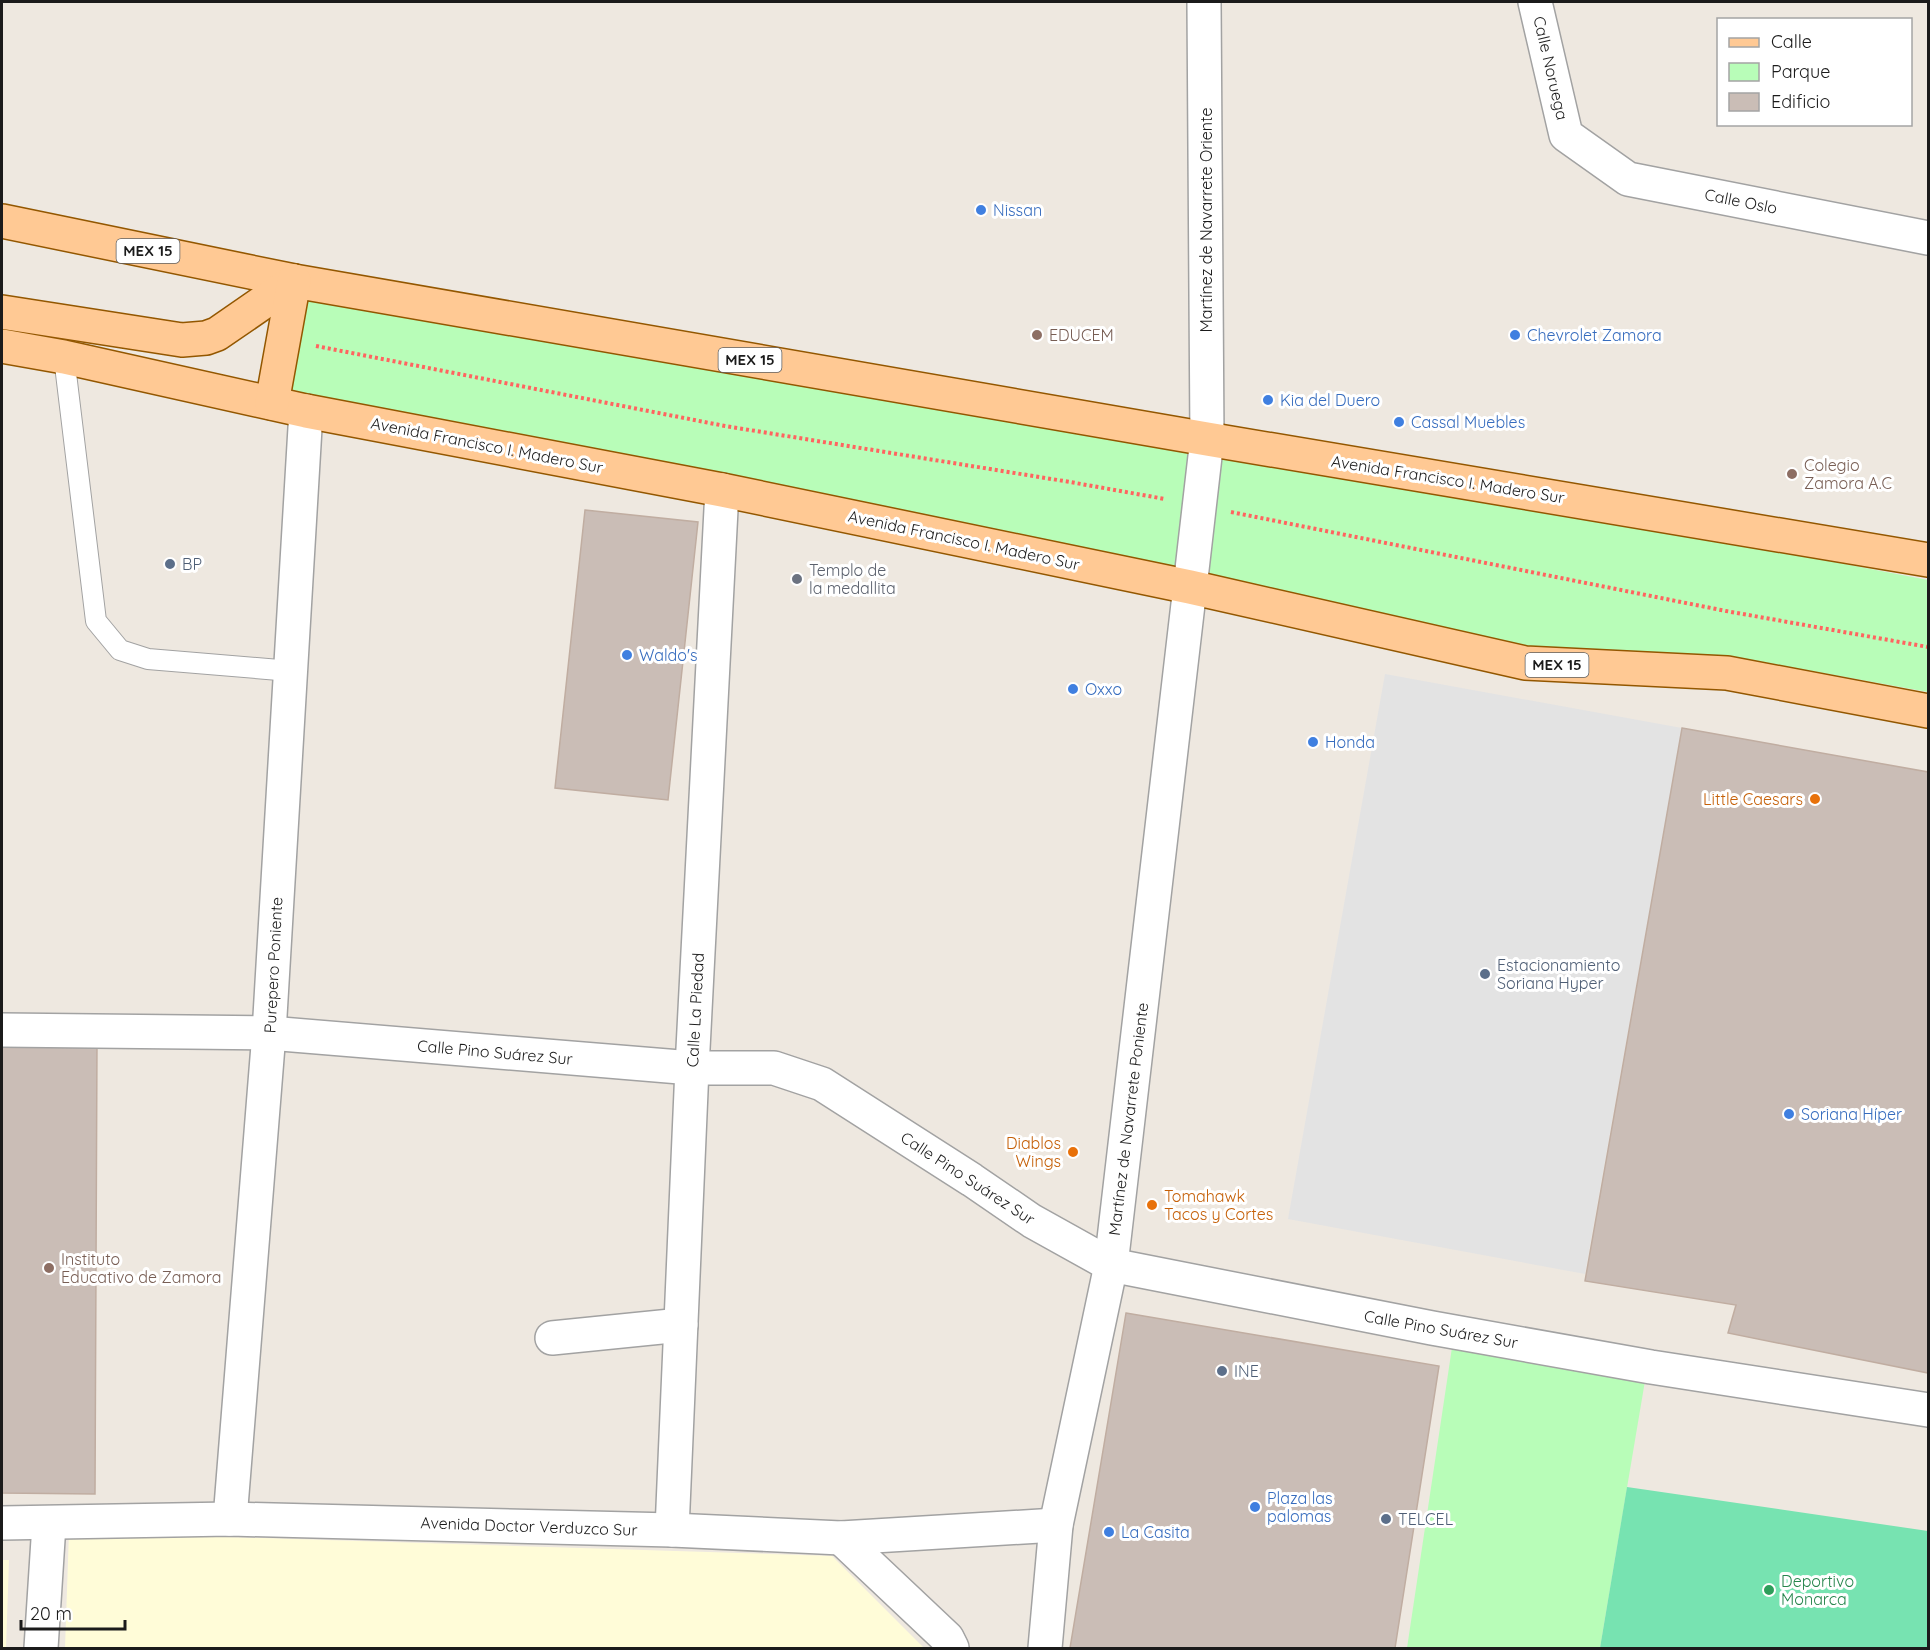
<svg xmlns="http://www.w3.org/2000/svg" width="1930" height="1650" viewBox="0 0 1930 1650" font-family="Quicksand,sans-serif">
<rect width="100%" height="100%" fill="#eee8e0"/>
<!-- education -->
<g fill="#fffcd8">
<path d="M69,1532l763,24 92,92h-859z"/>
<path d="M2,1560h7l-3,88h-4z"/>
</g>
<!-- park -->
<g fill="#b8fdb8">
<path d="M307,296l901,146 720,138v112l-198,-36 -204,-3 -1198,-252 -37,-12z"/>
<path d="M1454,1334l193,35 -47,279h-193z"/>
</g>
<!-- pitch -->
<path fill="#77e3b1" d="M1627,1487l301,44v117h-328z"/>
<!-- parking -->
<path fill="#e3e3e3" d="M1385,674l297,54 -97,546 -297,-55z"/>
<!-- building -->
<g fill="#cabdb6" stroke="#c0ada1" stroke-width="1.5">
<path d="M585,510l113,12 -30,278 -113,-12z"/>
<path d="M1682,728l246,44v601l-200,-40 8,-28 -151,-24z"/>
<path d="M2,1042h95l-2,452 -93,-1z"/>
<path d="M1126,1313l313,53 -44,282h-325z"/>
</g>
<g fill="none" stroke-linecap="round" stroke-linejoin="round">
<!-- service casing -->
<g stroke="#a2a2a2" stroke-width="22">
<path id="service" d="M64,357l32,264 24,29 28,9 143,12"/>
</g>
<!-- minor casing -->
<g stroke="#a2a2a2" stroke-width="36">
<g id="minor">
<path d="M1535,2l31,133 62,44 300,59"/>
<path d="M2,1030l267,3 423,35h82l48,16 150,96 60,41 79,44 321,63 219,39 277,43"/>
<path d="M552,1338l129,-13"/>
<path d="M230,1519l39,-486 37,-622"/>
<path d="M2,1523l228,-4 442,11 169,8 215,-13"/>
<path d="M672,1530l20,-462 30,-578"/>
<path d="M841,1538l106,100 5,10"/>
<path d="M41,1648l8,-124"/>
<path d="M1045,1648l11,-123 55,-260 79,-678"/>
</g>
</g>
<!-- tertiary casing -->
<g stroke="#a2a2a2" stroke-width="36">
<path id="tertiary" d="M1190,587l17,-148 -3,-437"/>
</g>
<!-- primary casing -->
<g stroke="#935700" stroke-width="36">
<g id="primary">
<path d="M2,221l292,60 913,158 721,121"/>
<path d="M2,312l180,28 24,-2 11,-4 77,-53"/>
<path d="M2,346l62,11 242,54 416,79 468,97 335,76 202,10 201,38"/>
<path d="M272,403l22,-122"/>
</g>
</g>
<!-- path -->
<g stroke="#ff6460" stroke-width="4" stroke-dasharray="3 3" stroke-linecap="butt">
<path d="M316,346l409,80 345,56 95,17"/>
<path d="M1231,512l495,99 202,36"/>
</g>
<!-- service -->
<use href="#service" stroke="#fff" stroke-width="20"/>
<!-- minor -->
<use href="#minor" stroke="#fff" stroke-width="33"/>
<!-- tertiary -->
<use href="#tertiary" stroke="#fff" stroke-width="33"/>
<!-- primary -->
<use href="#primary" stroke="#ffc994" stroke-width="33"/>
</g>
<!-- markers -->
<g fill="#3f7fe0" stroke="#fff" stroke-width="2">
<circle cx="981" cy="210" r="6"/>
<circle cx="1515" cy="335" r="6"/>
<circle cx="1268" cy="400" r="6"/>
<circle cx="1399" cy="422" r="6"/>
<circle cx="627" cy="655" r="6"/>
<circle cx="1073" cy="689" r="6"/>
<circle cx="1313" cy="742" r="6"/>
<circle cx="1789" cy="1114" r="6"/>
<circle cx="1255" cy="1507" r="6"/>
<circle cx="1109" cy="1532" r="6"/>
</g>
<g fill="#8d6e63" stroke="#fff" stroke-width="2">
<circle cx="1037" cy="335" r="6"/>
<circle cx="1792" cy="474" r="6"/>
<circle cx="49" cy="1268" r="6"/>
</g>
<g fill="#5c6f8a" stroke="#fff" stroke-width="2">
<circle cx="170" cy="564" r="6"/>
<circle cx="1485" cy="974" r="6"/>
<circle cx="1222" cy="1371" r="6"/>
<circle cx="1386" cy="1519" r="6"/>
</g>
<circle fill="#6b7280" stroke="#fff" stroke-width="2" cx="797" cy="579" r="6"/>
<g fill="#e8710a" stroke="#fff" stroke-width="2">
<circle cx="1815" cy="799" r="6"/>
<circle cx="1073" cy="1152" r="6"/>
<circle cx="1152" cy="1205" r="6"/>
</g>
<circle fill="#2e9e5b" stroke="#fff" stroke-width="2" cx="1769" cy="1590" r="6"/>
<g text-anchor="middle" stroke-width="6" stroke-linejoin="round" paint-order="stroke">
<!-- shield labels -->
<g fill="#fff" stroke="#5f5f5f" stroke-width="1.5">
<rect x="116.5" y="239" width="63" height="24" rx="4.5"/>
<rect x="718.5" y="348" width="63" height="24" rx="4.5"/>
<rect x="1525.5" y="653" width="63" height="24" rx="4.5"/>
</g>
<g font-size="15" font-weight="bold" fill="#1b1b1b">
<text x="148" y="256">MEX 15</text>
<text x="750" y="365">MEX 15</text>
<text x="1557" y="670">MEX 15</text>
</g>
<!-- street labels -->
<g font-size="16" fill="#1b1b1b" stroke="#fff">
<text transform="translate(1551 68) rotate(77)" y="6">Calle Noruega</text>
<text transform="translate(1741 201) rotate(11)" y="6">Calle Oslo</text>
<text transform="translate(1206 220) rotate(-90)" y="6">Martínez de Navarrete Oriente</text>
<text transform="translate(487 445) rotate(11)" y="6">Avenida Francisco I. Madero Sur</text>
<text transform="translate(1448 479) rotate(9)" y="6">Avenida Francisco I. Madero Sur</text>
<text transform="translate(964 540) rotate(12)" y="6">Avenida Francisco I. Madero Sur</text>
<text transform="translate(273 965) rotate(-87)" y="6">Purepero Poniente</text>
<text transform="translate(695 1010) rotate(-87)" y="6">Calle La Piedad</text>
<text transform="translate(495 1052) rotate(5)" y="6">Calle Pino Suárez Sur</text>
<text transform="translate(1128 1119) rotate(-83)" y="6">Martínez de Navarrete Poniente</text>
<text transform="translate(968 1178) rotate(33)" y="6">Calle Pino Suárez Sur</text>
<text transform="translate(1441 1329) rotate(10)" y="6">Calle Pino Suárez Sur</text>
<text transform="translate(529 1526) rotate(2)" y="6">Avenida Doctor Verduzco Sur</text>
</g>
<!-- shop labels -->
<g font-size="16" fill="#366cbe" stroke="#fff" text-anchor="start">
<text x="993" y="216">Nissan</text>
<text x="1527" y="341">Chevrolet Zamora</text>
<text x="1280" y="406">Kia del Duero</text>
<text x="1411" y="428">Cassal Muebles</text>
<text x="639" y="661">Waldo's</text>
<text x="1085" y="695">Oxxo</text>
<text x="1325" y="748">Honda</text>
<text x="1801" y="1120">Soriana Híper</text>
<text x="1267" y="1504">Plaza las<tspan x="1267" dy="18">palomas</tspan></text>
<text x="1121" y="1538">La Casita</text>
</g>
<!-- education labels -->
<g font-size="16" fill="#785e54" stroke="#fff" text-anchor="start">
<text x="1049" y="341">EDUCEM</text>
<text x="1804" y="471">Colegio<tspan x="1804" dy="18">Zamora A.C</tspan></text>
<text x="61" y="1265">Instituto<tspan x="61" dy="18">Educativo de Zamora</tspan></text>
</g>
<!-- service labels -->
<g font-size="16" fill="#4e5e75" stroke="#fff" text-anchor="start">
<text x="182" y="570">BP</text>
<text x="1497" y="971">Estacionamiento<tspan x="1497" dy="18">Soriana Hyper</tspan></text>
<text x="1234" y="1377">INE</text>
<text x="1398" y="1525">TELCEL</text>
</g>
<!-- worship labels -->
<g font-size="16" fill="#5b616d" stroke="#fff" text-anchor="start">
<text x="809" y="576">Templo de<tspan x="809" dy="18">la medallita</tspan></text>
</g>
<!-- food labels -->
<g font-size="16" fill="#c56008" stroke="#fff" text-anchor="end">
<text x="1803" y="805">Little Caesars</text>
<text x="1061" y="1149">Diablos<tspan x="1061" dy="18">Wings</tspan></text>
<text x="1164" y="1202" text-anchor="start">Tomahawk<tspan x="1164" dy="18">Tacos y Cortes</tspan></text>
</g>
<!-- leisure labels -->
<g font-size="16" fill="#27864d" stroke="#fff" text-anchor="start">
<text x="1781" y="1587">Deportivo<tspan x="1781" dy="18">Monarca</tspan></text>
</g>
</g>
<!-- border -->
<rect width="1930" height="1650" fill="none" stroke="#1b1b1b" stroke-width="6"/>
<!-- legend -->
<rect x="1717" y="18" width="195" height="108" fill="#ffffff" stroke="#a4a4a4" stroke-width="1.5"/>
<rect x="1729" y="38" width="30" height="9" fill="#ffc994" stroke="#a4a4a4" stroke-width="1.5"/>
<text x="1771" y="48" font-size="18" fill="#1b1b1b">Calle</text>
<rect x="1729" y="63" width="30" height="18" fill="#b8fdb8" stroke="#a4a4a4" stroke-width="1.5"/>
<text x="1771" y="78" font-size="18" fill="#1b1b1b">Parque</text>
<rect x="1729" y="93" width="30" height="18" fill="#cabdb6" stroke="#a4a4a4" stroke-width="1.5"/>
<text x="1771" y="108" font-size="18" fill="#1b1b1b">Edificio</text>
<!-- scale -->
<path d="M21 1620v9h104v-9" fill="none" stroke="#1b1b1b" stroke-width="3"/>
<text x="30" y="1620" font-size="18" fill="#1b1b1b" stroke="#ffffff" stroke-width="4.5" paint-order="stroke">20 m</text>
</svg>
